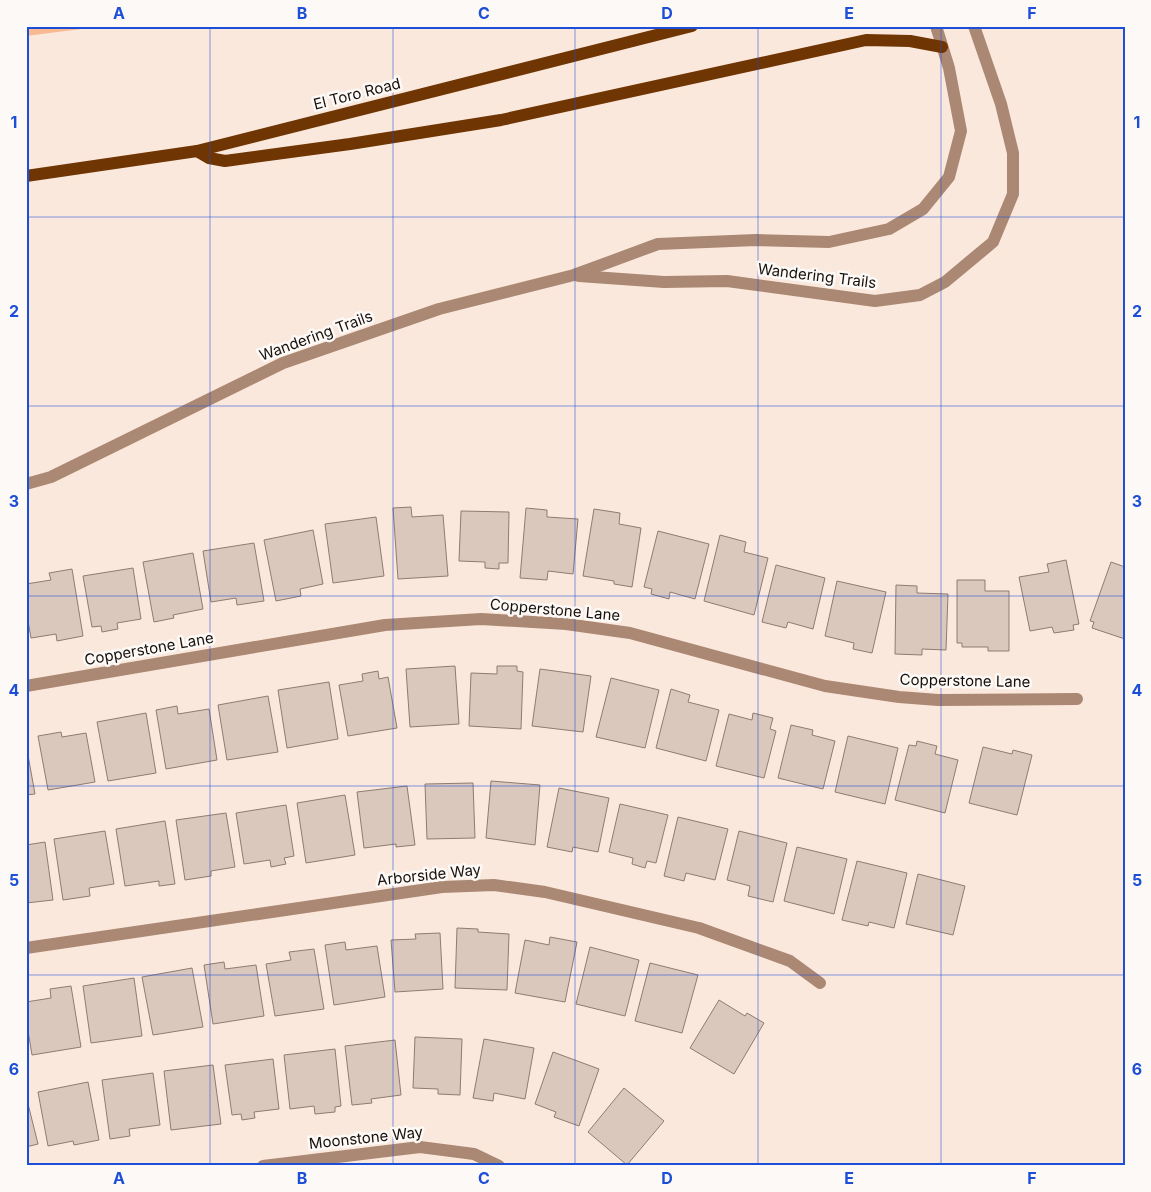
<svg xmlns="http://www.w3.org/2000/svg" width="1151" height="1192" viewBox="0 0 1151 1192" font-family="Inter,sans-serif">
<rect width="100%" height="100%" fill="#fbe8dd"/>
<!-- green -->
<path fill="#f9b991" d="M26,26h79l-79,10z"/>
<!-- building -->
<g fill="#dac8bd" stroke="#8d7c72">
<path d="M411,507l1,10 31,-2 5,61 -50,3 -5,-71z"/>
<path d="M526,508l21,2v7l31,2 -5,55 -25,-3 -1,9 -27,-2z"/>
<path d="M594,509l26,4 -1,11 22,4 -9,59 -18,-3v-3l-31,-5z"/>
<path d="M461,511l48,1 -1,51h-9v6l-14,-1v-6l-26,-1z"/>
<path d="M376,517l8,59 -51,7 -8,-59z"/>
<path d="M313,530l10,54 -23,5 1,7 -25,5 -12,-61z"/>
<path d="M658,531l51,13 -14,55 -25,-7 -1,7 -18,-5 1,-5 -8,-2z"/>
<path d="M720,535l26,7 -2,10 24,6 -14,57 -50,-14z"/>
<path d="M254,543l10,58 -27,4 -1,-7 -25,4 -8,-51z"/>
<path d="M193,553l10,56 -30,6 1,3 -20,4 -11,-60z"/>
<path d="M1066,560l13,64 -6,1 1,5 -20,3 -2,-6 -22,4 -11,-54 30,-5 -2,-8z"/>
<path d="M1111,562l14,5v72l-33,-11 2,-6 -4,-1z"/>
<path d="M776,565l49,13 -12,51 -25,-7 -2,6 -24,-6z"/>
<path d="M133,568l8,51 -24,4 1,6 -16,3 -1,-6 -9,1 -9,-51z"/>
<path d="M72,569l11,67 -26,5 -1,-7 -25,4 -5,-28v-26l25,-4 -2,-7z"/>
<path d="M957,580h28v11h24v60h-21v-4h-26v-4h-5z"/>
<path d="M837,581l49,11 -14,61 -19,-4 1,-6 -29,-7z"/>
<path d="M896,585l21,1v7l31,1 -2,56 -24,-1v6l-27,-1z"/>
<path d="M455,666l4,58 -49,3 -4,-58z"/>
<path d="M497,666h20v5l6,1 -2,57 -52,-3 2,-53 26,1z"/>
<path d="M540,669l51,7 -8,56 -51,-6z"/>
<path d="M378,671l1,8 9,-2 9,51 -49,8 -9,-51 24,-4 -1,-7z"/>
<path d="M611,678l48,12 -14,58 -49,-11z"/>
<path d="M329,682l9,57 -51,9 -9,-58z"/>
<path d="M671,689l19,6 -2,7 31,8 -13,51 -50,-13z"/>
<path d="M268,696l10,56 -51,8 -9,-55z"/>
<path d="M177,706l1,8 31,-5 8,51 -51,9 -10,-59z"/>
<path d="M146,713l10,60 -48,8 -11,-59z"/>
<path d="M753,713l20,5 -3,11 6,2 -12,47 -48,-12 13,-52 23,6z"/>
<path d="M791,725l22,5 -1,5 23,6 -12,48 -45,-11z"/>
<path d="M61,732l1,5 24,-4 9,49 -47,8 -10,-54z"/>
<path d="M848,736l50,12 -13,56 -50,-12z"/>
<path d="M917,741l20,5 -2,8 23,6 -13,53 -50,-13 14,-55 7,1z"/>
<path d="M26,744l9,50 -9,1z"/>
<path d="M983,747l29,7 1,-4 19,5 -15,60 -48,-12z"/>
<path d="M491,781l49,4 -5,60 -49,-7z"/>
<path d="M473,783l2,55 -48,1 -2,-55z"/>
<path d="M407,786l8,59 -19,2v-3l-32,4 -7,-56z"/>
<path d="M559,788l50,10 -11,54 -25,-5 -1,5 -25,-5z"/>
<path d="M345,795l10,60 -49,8 -9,-60z"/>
<path d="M620,804l48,11 -12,48 -9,-2 -2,7 -13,-4 1,-6 -24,-6z"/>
<path d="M286,805l8,51 -10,2 2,6 -15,3 -1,-7 -26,4 -8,-51z"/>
<path d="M226,813l9,54 -24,4v5l-26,4 -9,-60z"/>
<path d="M678,817l50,12 -13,51 -29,-7 -2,8 -20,-5z"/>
<path d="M165,821l10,63 -16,2v-5l-34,5 -9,-57z"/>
<path d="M105,831l9,53 -25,4 1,8 -27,4 -9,-61z"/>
<path d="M739,831l48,12 -14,59 -25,-6 2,-10 -23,-6z"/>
<path d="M45,842l8,58 -27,3v-58z"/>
<path d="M797,847l50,12 -13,55 -50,-13z"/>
<path d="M857,861l50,12 -13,55 -25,-6 -1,4 -26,-6z"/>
<path d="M918,874l47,12 -12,49 -47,-11z"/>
<path d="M457,928l21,1v3l31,2 -2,56 -52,-2z"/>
<path d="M440,933l3,56 -48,3 -4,-52 25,-1 -1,-5z"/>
<path d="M550,937l27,5 -12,60 -50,-9 10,-53 24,5z"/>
<path d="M345,942l1,8 31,-4 8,51 -51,8 -9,-60z"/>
<path d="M590,947l49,13 -14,56 -49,-12z"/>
<path d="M314,949l10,60 -49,7 -9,-52 25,-4 -2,-8z"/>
<path d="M224,962l1,7 31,-4 8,51 -51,8 -9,-59z"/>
<path d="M650,963l48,12 -16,58 -47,-12z"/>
<path d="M192,968l11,59 -50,8 -11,-58z"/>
<path d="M134,978l8,58 -51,7 -8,-57z"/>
<path d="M71,986l10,61 -49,8 -6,-36v-17l25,-4 -1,-9z"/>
<path d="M719,1000l26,16 2,-3 17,10 -30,51 -44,-26z"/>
<path d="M415,1037l47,2 -2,56 -22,-1v-5l-25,-1z"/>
<path d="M484,1039l50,9 -9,51 -31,-6 -1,8 -20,-3z"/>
<path d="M395,1040l6,55 -30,4 1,4 -20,2 -7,-59z"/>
<path d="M335,1049l6,57 -6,1v5l-20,2 -1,-8 -24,3 -6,-54z"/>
<path d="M553,1052l46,17 -20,57 -25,-9 2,-5 -21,-8z"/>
<path d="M273,1059l6,50 -25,3 1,6 -13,2 -1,-6 -9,1 -7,-50z"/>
<path d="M213,1065l8,59 -50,6 -7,-59z"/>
<path d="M153,1073l7,52 -31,4 1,7 -20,3 -8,-59z"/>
<path d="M88,1082l11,58 -25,5 -1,-4 -25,5 -10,-54z"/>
<path d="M624,1088l40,33 -37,44 -39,-33z"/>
<path d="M26,1096l12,48 -12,3z"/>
</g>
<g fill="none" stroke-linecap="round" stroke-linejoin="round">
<!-- minor -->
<g stroke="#ab8873" stroke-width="12">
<path d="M579,276l85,6 63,-1 148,20 45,-6 25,-13 48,-40 20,-48v-41l-12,-49 -27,-78"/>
<path d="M26,484l25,-7 232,-114 156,-54 135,-34 84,-31 98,-4 73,2 60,-13 34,-20 26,-32 12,-46 -12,-63 -13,-42"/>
<path d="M26,686l359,-61 96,-6 85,5 64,9 195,53 74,11 39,3 139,-1"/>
<path d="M26,948l416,-61 52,-2 51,7 154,36 91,33 30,22"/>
<path d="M263,1166l157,-19 54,7 25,12"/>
</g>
<!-- major -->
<g stroke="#6f3502" stroke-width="12">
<path d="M197,151l12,7 16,3 125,-17 151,-24 365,-80 44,1 32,6"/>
<path d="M26,176l171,-25 495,-125"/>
</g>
</g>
<!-- grid -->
<path fill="none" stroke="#1d4ed8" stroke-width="1" stroke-opacity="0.55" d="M210,26v1140M393,26v1140M575,26v1140M758,26v1140M941,26v1140M26,217h1099M26,406h1099M26,596h1099M26,786h1099M26,975h1099"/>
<g text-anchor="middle" stroke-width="5" stroke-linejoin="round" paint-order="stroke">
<!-- street labels -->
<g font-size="15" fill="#16100c" stroke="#fcf9f6">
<text transform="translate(357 94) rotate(-14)" y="5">El Toro Road</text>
<text transform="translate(817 276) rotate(7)" y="5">Wandering Trails</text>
<text transform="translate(316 336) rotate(-20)" y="5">Wandering Trails</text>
<text transform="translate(555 610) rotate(5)" y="5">Copperstone Lane</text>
<text transform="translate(149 649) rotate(-10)" y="5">Copperstone Lane</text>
<text transform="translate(965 681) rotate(1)" y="5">Copperstone Lane</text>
<text transform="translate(429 875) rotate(-6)" y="5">Arborside Way</text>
<text transform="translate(366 1138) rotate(-6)" y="5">Moonstone Way</text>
</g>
</g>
<!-- border -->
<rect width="1151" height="1192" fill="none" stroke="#fcf9f6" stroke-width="55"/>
<rect x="28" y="28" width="1096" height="1136" fill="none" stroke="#1d4ed8" stroke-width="2"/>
<g font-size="16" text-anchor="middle" font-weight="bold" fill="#1d4ed8">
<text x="119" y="19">A</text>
<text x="302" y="19">B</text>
<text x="484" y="19">C</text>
<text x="667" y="19">D</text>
<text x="849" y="19">E</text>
<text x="1032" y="19">F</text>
<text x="14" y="128">1</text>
<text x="1137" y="128">1</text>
<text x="14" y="317">2</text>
<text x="1137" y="317">2</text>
<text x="14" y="507">3</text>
<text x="1137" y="507">3</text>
<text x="14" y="696">4</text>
<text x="1137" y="696">4</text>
<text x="14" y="886">5</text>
<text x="1137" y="886">5</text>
<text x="14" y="1075">6</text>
<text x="1137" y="1075">6</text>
<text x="119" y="1184">A</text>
<text x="302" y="1184">B</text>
<text x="484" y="1184">C</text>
<text x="667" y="1184">D</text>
<text x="849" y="1184">E</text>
<text x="1032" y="1184">F</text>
</g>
</svg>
